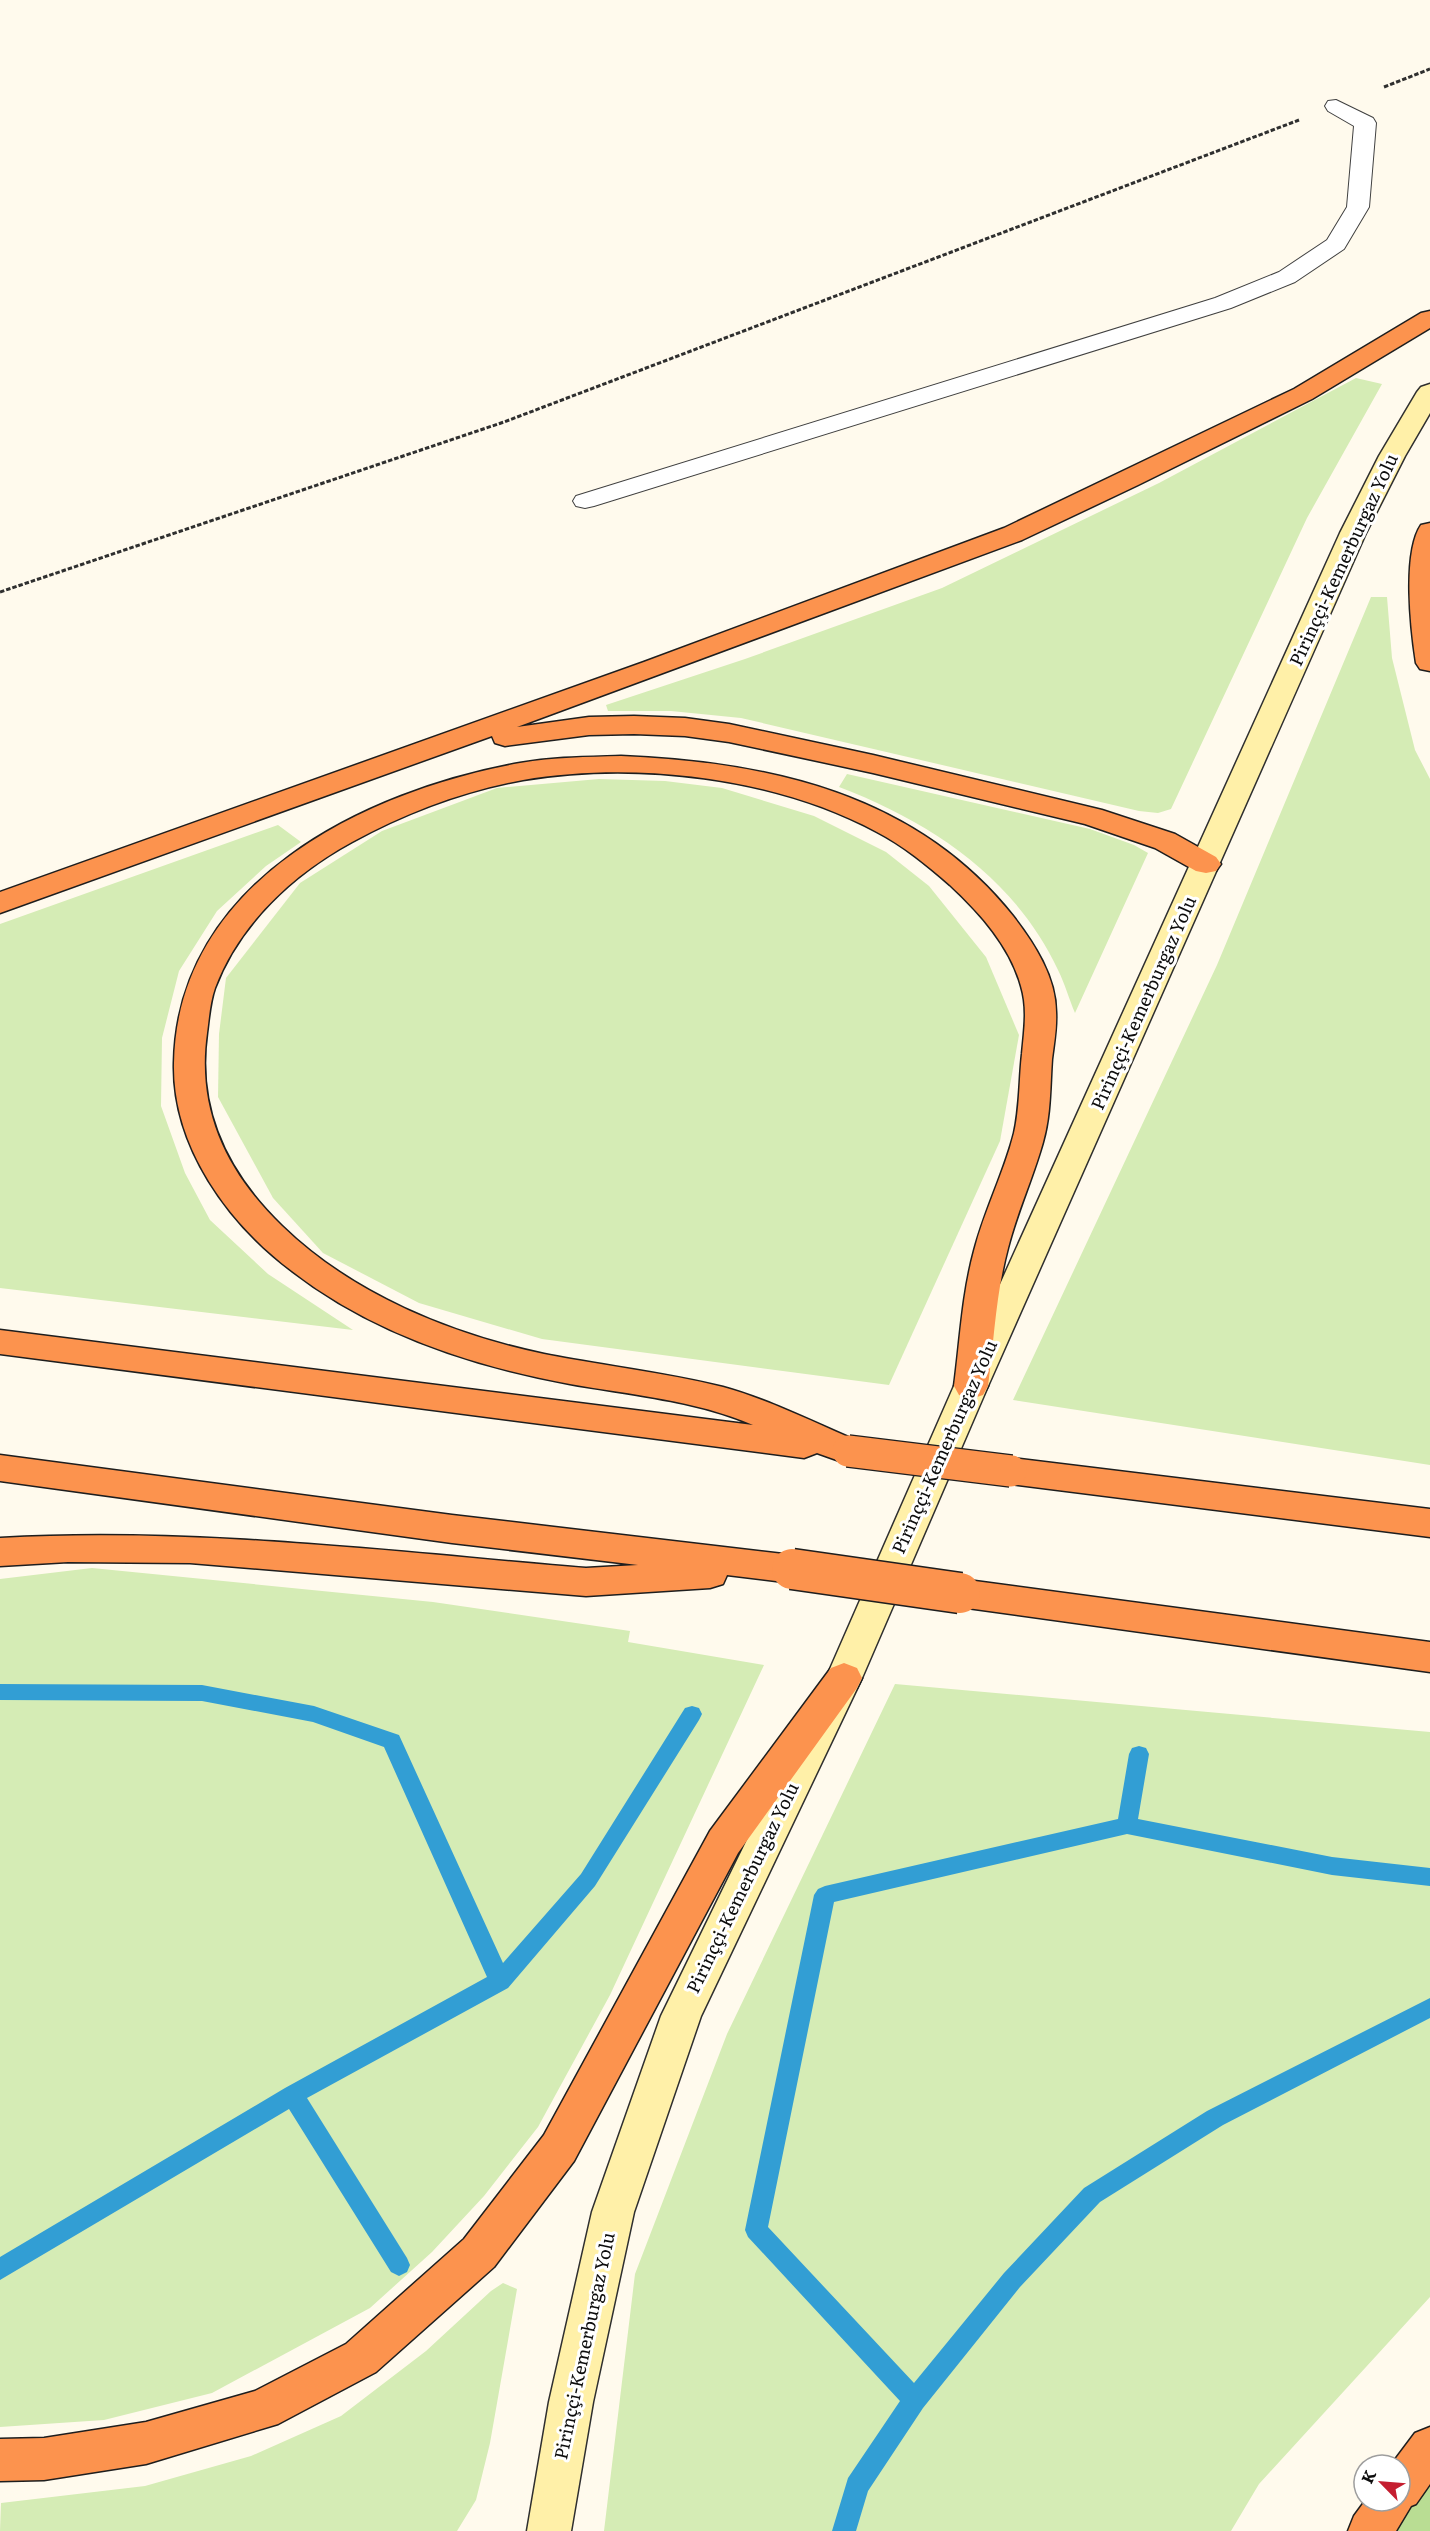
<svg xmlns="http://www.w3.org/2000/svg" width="1430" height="2531" viewBox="0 0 1430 2531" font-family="Literata,serif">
<rect width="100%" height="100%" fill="#fffaed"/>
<!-- green -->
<g fill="#d5ecb5">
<path d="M1356,378l26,6 -75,134 -136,291 -13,4 -19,-2 -398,-93 -70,-7h-63l-2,-6 139,-46 197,-71 217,-105z"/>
<path d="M1371,597h16l5,61 23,92 15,29v686l-417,-65 204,-435z"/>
<path d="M847,774l243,55 44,16 14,8 -73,160c-6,-14 -10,-29 -17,-43 -43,-92 -127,-148 -219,-183z"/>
<path d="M599,779l66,2 57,7 92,28 72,36 43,34 57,71 33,78 -19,106 -111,244 -347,-46 -123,-36 -96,-50 -50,-55 -55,-101 1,-63 7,-56 74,-95 82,-52 115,-43z"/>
<path d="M278,825l23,17 -35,24 -49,45 -38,60 -17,67 -1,68 24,67 25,47 58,54 85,56 -353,-42v-364z"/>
<path d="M92,1568l341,34 197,29 -2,11 136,23 -154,330 -72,132 -54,69 -52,56 -62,56 -158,85 -108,27 -104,7v-848z"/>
<path d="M895,1684l535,48v565l-171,187 -28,47h-627l31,-257 92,-240z"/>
<path d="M503,2283l14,6 -27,154 -14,57 -19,31h-457l1,-28 144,-17 106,-30 90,-40 85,-65 65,-60z"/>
</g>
<!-- forest -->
<path fill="#b9dd93" d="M1430,2442v89h-66l36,-30z"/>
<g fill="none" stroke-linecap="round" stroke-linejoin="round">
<!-- stream -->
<g fill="#329ed4" fill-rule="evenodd">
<path d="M0,1684l202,1 112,21 85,29 104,228 78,-89 104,-166 7,-2 7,2 3,6 -3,6 -104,166 -87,102 -201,110 100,160 3,7 -3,7 -8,4 -8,-4 -102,-163 -289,171v-23l285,-169 202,-111 -103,-230 -71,-25 -111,-21 -202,-1z"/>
<path d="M1139,1746l7,2 3,6 -11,65 194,38 98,11v18l-98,-11 -205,-41 -293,68 -66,325 146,156 90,-110 80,-85 123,-77 223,-113v20l-207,107 -123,77 -80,85 -97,121 -55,83 -12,40h-24l16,-53 52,-77 -152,-164 -3,-7 69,-335 4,-6 7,-3 293,-67 11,-65 3,-6z"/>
</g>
<!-- lane casing -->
<g stroke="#404040" stroke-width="2">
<path id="lane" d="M1336,100l37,18 3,5 -7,84 -25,42 -49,33 -64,26 -637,198 -9,2 -9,-2 -3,-5 3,-5 639,-198 64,-26 48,-32 20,-33 7,-81 -26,-15 -3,-5 3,-5z"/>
</g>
<!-- secondary casing -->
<g stroke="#2f2f2f" stroke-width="3">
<path id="secondary" d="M1430,384v29l-25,43 -39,77 -378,853 -126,292 -161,338 -67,196 -41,190 -22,129h-44l22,-129 43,-190 69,-196 165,-338 128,-292 386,-853 39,-77 38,-64 4,-5z"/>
</g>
<!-- highway casing -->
<g stroke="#1e1e1e" stroke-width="3">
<g id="highway">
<path d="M1430,311v17l-118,71 -174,86 -116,55 -505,187 72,-10 45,-1 51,2 44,6 144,31 229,55 73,24 41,23 5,7 -5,7 -10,2 -10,-2 -41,-23 -70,-24 -212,-51 -144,-31 -44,-6 -51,-2 -45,1 -84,11 -10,-3 -3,-7 -492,177v-21l644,-230 360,-134 290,-139 127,-76z"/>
<path d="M1430,523v148l-10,-2 -4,-6c-5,-32 -14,-110 5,-138z"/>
<path d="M621,756c148,6 295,38 392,160 21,27 43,61 43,96 1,16 -2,31 -4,47 -2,28 -1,55 -9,83 -10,36 -26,70 -35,106 -12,45 -14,92 -20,138l-5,9 -12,4 -12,-4 -5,-9c6,-45 8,-91 20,-135 10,-40 30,-78 40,-118 6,-26 5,-53 8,-79 2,-23 6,-45 -1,-68 -11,-40 -41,-73 -71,-101 -23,-20 -46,-39 -73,-53 -102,-55 -241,-71 -354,-52 -60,11 -118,33 -171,62 -59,32 -113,82 -137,146 -5,14 -6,30 -8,45 -11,77 20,140 75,193 70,68 168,108 262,128 60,12 120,18 179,33 47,13 92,36 137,55l5,9 -5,9 -12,4 -31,-11 -13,5 -804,-104v-24l753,95c-58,-25 -121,-30 -183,-41 -98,-18 -198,-51 -278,-113 -64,-48 -120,-125 -118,-208 3,-181 191,-272 346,-300 34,-6 67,-6 101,-7z"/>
<path d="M0,1455l452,60 340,40 13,4 5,10 -5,10 -13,4 -65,-8 -4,9 -13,4 -124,8 -396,-33 -122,-1 -68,4v-28c196,-11 391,14 586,30l52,-3 -186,-22 -452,-62z"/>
<path d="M1011,1458l419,51v28l-419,-53 -12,-4 -5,-9 5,-9z"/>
<path d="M960,1579l470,63v30l-470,-65 -13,-4 -5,-10 5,-10z"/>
<path d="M844,1663l13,5 5,10 -5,10 -119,165 -164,308 -80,106 -118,105 -98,52 -132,40 -102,16 -44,1v-42l44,-1 102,-16 109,-31 91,-47 118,-105 80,-104 166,-304 121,-163z"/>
<path d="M1430,2427v57l-14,20 -5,2 -15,25h-48l6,-15 11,-15h35v-36h-9l24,-32z"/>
</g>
</g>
<!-- path -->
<g stroke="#2f2f2f" stroke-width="3" stroke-dasharray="4.5 2" stroke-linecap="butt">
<path d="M1384,87l46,-18"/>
<path d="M0,592l504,-170 795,-302"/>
</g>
<!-- lane -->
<use href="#lane" fill="#fff" fill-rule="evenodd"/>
<!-- secondary -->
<use href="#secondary" fill="#fff0a8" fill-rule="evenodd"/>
<!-- highway -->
<use href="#highway" fill="#fc934e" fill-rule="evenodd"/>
<!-- highway-bridge-far1 casing -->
<g stroke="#1e1e1e" stroke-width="34" stroke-linecap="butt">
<path id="highway-bridge-far1" d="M848,1451l163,20"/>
</g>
<!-- highway-bridge casing -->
<g stroke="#1e1e1e" stroke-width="43" stroke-linecap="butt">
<path id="highway-bridge" d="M792,1569l168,24"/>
</g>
<!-- highway-bridge-far1 -->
<use href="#highway-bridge-far1" stroke="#fc934e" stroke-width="31"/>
<!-- highway-bridge -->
<use href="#highway-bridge" stroke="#fc934e" stroke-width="40"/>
</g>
<g text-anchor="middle" stroke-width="6" stroke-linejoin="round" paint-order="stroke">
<!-- street labels -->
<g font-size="18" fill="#0d0d0d" stroke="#fff">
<text transform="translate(1344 560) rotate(-65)" y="6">Pirinççi-Kemerburgaz Yolu</text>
<text transform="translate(1144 1003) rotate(-66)" y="6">Pirinççi-Kemerburgaz Yolu</text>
<text transform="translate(945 1447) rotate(-66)" y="6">Pirinççi-Kemerburgaz Yolu</text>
<text transform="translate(743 1888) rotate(-64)" y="6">Pirinççi-Kemerburgaz Yolu</text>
<text transform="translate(585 2346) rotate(-78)" y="6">Pirinççi-Kemerburgaz Yolu</text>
</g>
</g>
<!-- north arrow -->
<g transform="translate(1382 2483) rotate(295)"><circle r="28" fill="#ffffff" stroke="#9e9e9e" stroke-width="1.5"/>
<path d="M0-4.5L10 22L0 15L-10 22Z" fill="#c51e30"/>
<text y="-9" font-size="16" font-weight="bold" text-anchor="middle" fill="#0d0d0d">K</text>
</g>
</svg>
